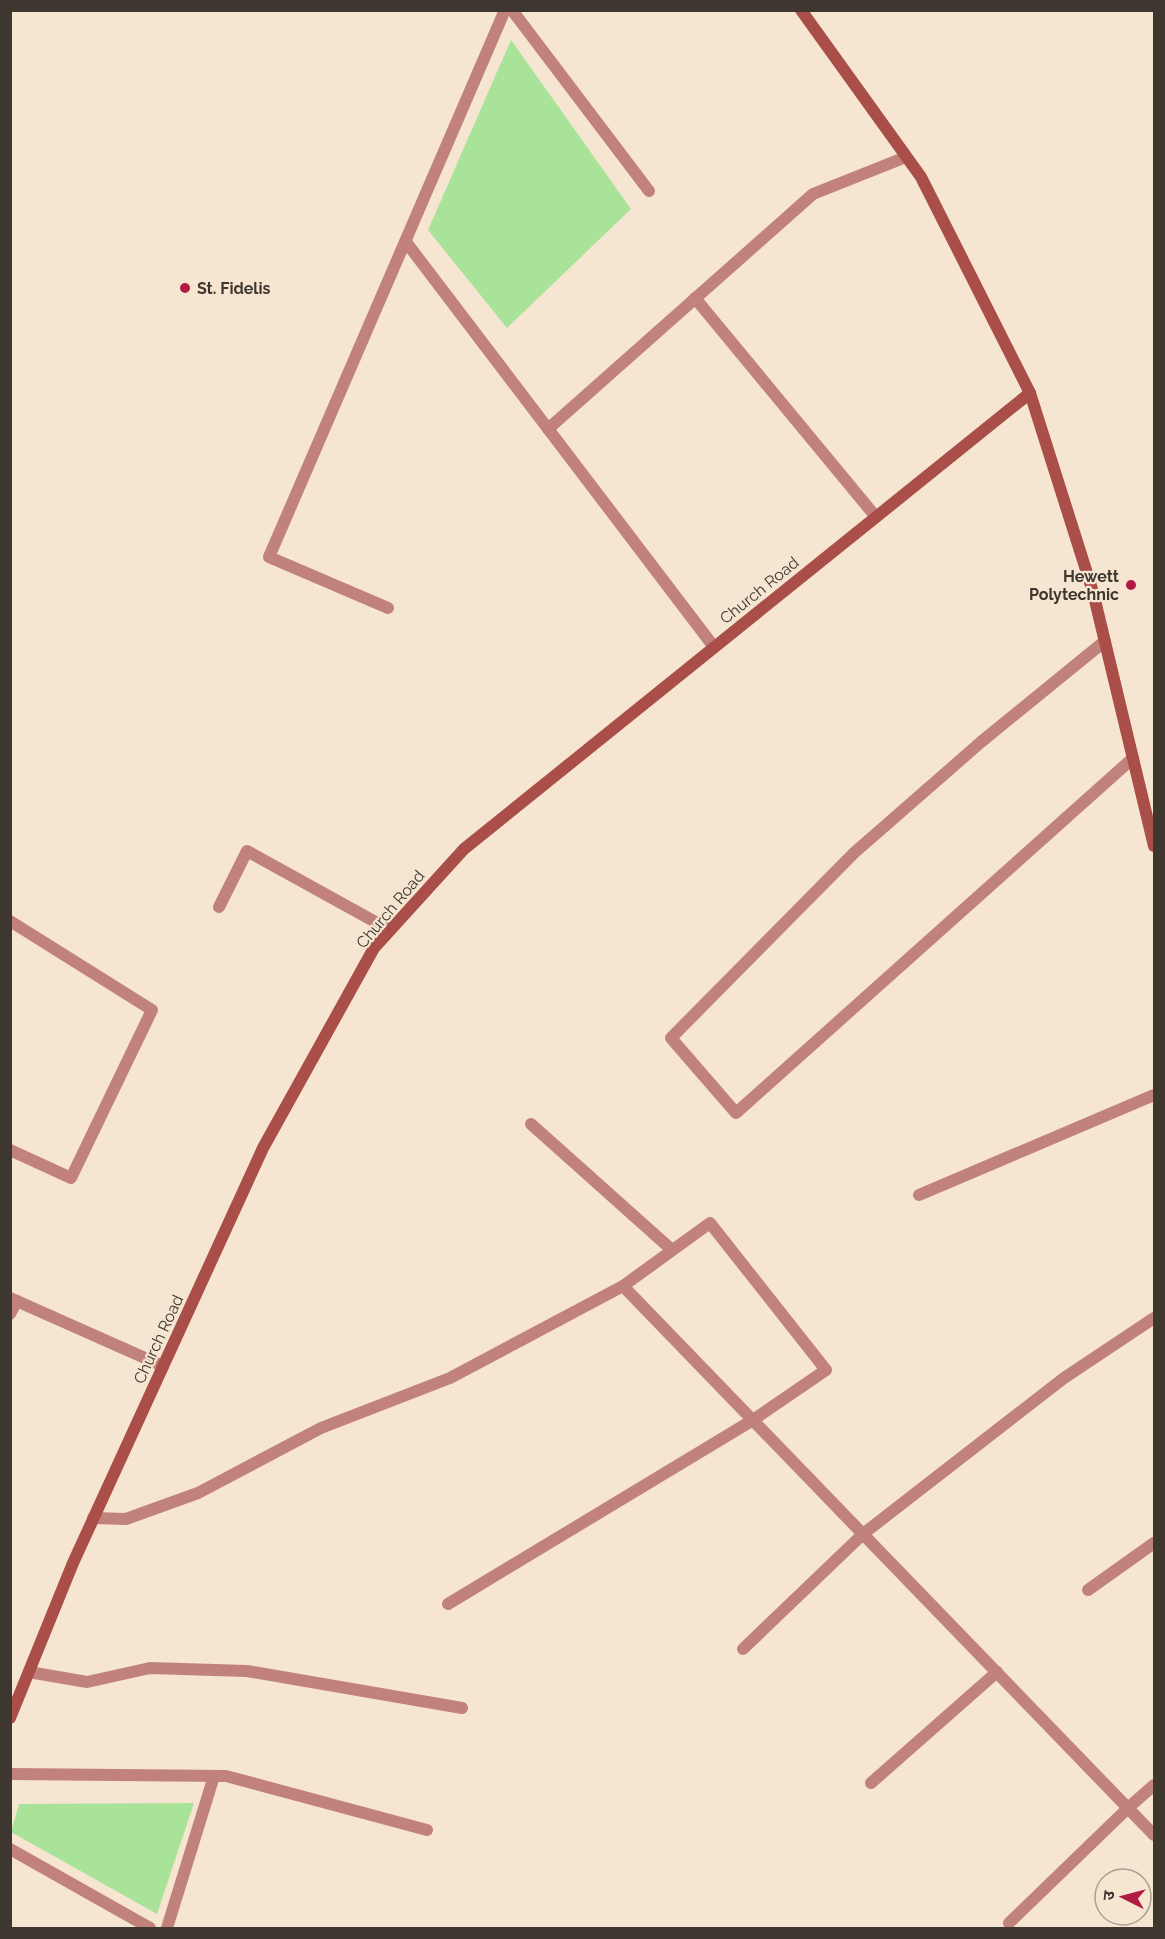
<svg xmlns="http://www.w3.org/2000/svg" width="1165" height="1939" viewBox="0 0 1165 1939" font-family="Raleway,'Noto Sans Devanagari',sans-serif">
<rect width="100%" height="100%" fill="#f5e5d1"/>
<!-- green -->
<g fill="#a9e39a">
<path d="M511,40l120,169 -124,119 -79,-98z"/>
<path d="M194,1803l-37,111 -146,-82 8,-28z"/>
</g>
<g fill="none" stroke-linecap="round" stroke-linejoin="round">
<!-- lane -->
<g stroke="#c2827c" stroke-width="12">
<path d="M1105,641l-124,101 -127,111 -183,185 65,75 397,-355"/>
<path d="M219,907l28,-56 143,79"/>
<path d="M10,921l142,89 -81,168 -61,-28"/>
<path d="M531,1124l141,126"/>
<path d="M919,1195l235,-100"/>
<path d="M10,1314l7,-13"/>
<path d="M1088,1590l66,-47"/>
<path d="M448,1604l305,-184 73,-50 -116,-147 -87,63"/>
<path d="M743,1649l120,-115"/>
<path d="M29,1672l58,10 63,-14 97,3 215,37"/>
<path d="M10,1774l216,2 201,54"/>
<path d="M871,1783l126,-111"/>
<path d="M10,1849l140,79"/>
<path d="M167,1928l47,-152"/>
</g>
<!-- street -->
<g stroke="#c2827c" stroke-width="12">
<path d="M512,10l137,181"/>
<path d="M406,242l308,405"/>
<path d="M695,298l181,219"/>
<path d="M548,429l265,-235 93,-37"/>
<path d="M388,608l-119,-51 236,-547"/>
<path d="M10,1298l153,68"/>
<path d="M93,1518l33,1 72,-26 123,-65 129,-50 173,-92 531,549"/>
<path d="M863,1534l201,-156 90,-60"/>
<path d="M1009,1923l119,-115 26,-23"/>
</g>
<!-- secondary -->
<g stroke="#a94e48" stroke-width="12">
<path d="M801,10l120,167 109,216 63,199 61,254"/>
<path d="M10,1718l63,-155 190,-415 111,-200 90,-99 566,-456"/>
</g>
</g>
<!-- markers -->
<g fill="#af1b42" stroke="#f5e5d1" stroke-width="2">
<circle cx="185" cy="288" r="6"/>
<circle cx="1131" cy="585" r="6"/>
</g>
<g text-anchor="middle" stroke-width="4.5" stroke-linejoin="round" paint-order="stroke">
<!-- poi labels -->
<g font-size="16" font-weight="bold" fill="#3d372f" stroke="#f5e5d1" text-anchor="start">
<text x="197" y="294">St. Fidelis</text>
<text x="1119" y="582" text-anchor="end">Hewett<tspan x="1119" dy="18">Polytechnic</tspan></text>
</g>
<!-- street labels -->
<g font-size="16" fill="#3d372f" stroke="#f5e5d1">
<text transform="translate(759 590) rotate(-39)" y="6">Church Road</text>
<text transform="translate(390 909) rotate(-50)" y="6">Church Road</text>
<text transform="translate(158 1339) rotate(-65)" y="6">Church Road</text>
</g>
</g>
<!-- border -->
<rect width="1165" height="1939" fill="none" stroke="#3d372f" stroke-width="24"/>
<!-- north arrow -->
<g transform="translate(1123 1897) rotate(276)"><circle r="28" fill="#f5e5d1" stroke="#ab9f90" stroke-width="1.5"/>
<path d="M0-4.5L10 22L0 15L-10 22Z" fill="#af1b42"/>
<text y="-9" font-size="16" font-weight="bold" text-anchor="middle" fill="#3d372f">उ</text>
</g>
</svg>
